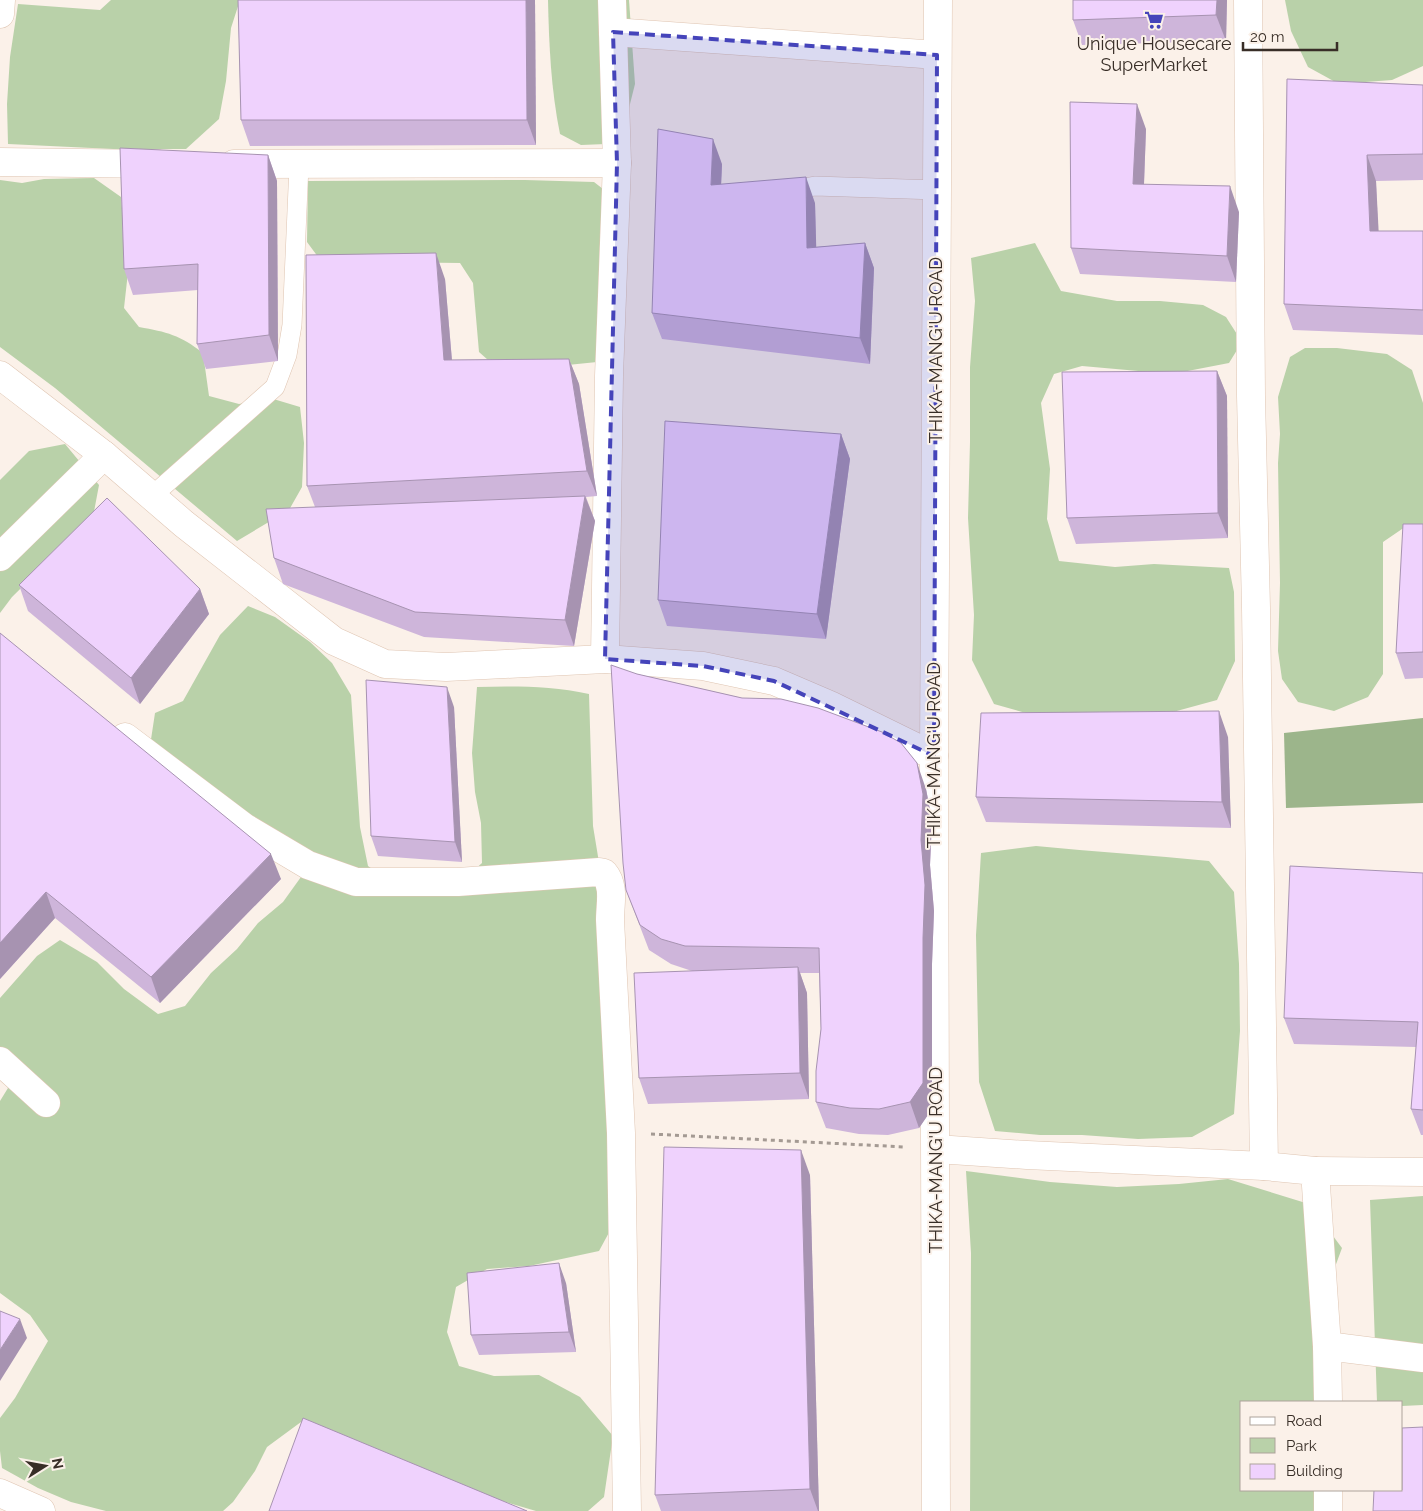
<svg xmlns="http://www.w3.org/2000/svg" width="1423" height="1511" viewBox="0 0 1423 1511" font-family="Raleway,sans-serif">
<rect width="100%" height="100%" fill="#fbf1e9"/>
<!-- green -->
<g fill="#b9d1a9">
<path d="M111,0h129l-9,28 -5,53 -7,38 -33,30h-73l-105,-5 -1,-40 3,-47 8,-53 82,6z"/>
<path d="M548,0h81l6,84 -11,44 -18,16 -25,1 -21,-11c-9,-44 -11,-89 -12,-134z"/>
<path d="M1285,0h138v66l-31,14 -53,4 -31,-17 -17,-36z"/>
<path d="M94,178l27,19 7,75 -4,36 15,19c28,5 41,8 64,26l6,43 30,8 31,-6 30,9 4,36 -2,44 -13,23 -52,31 -182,-153 -55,-41v-167l22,3 22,-4z"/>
<path d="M525,180l69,2 27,21 -14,158 -79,8 -31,-1 -18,-16 -6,-69 -13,-20 -78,-1 -58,3 -17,-23 1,-61z"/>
<path d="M1035,243l26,48 56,10h43l43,4 23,12 16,25 -13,21 -57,11 -90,-8 -28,8 -13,29 9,66 -3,50 12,42 56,6 39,-3 75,4 5,24 1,69 -18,39 -55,15h-129l-39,-11 -22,-44 2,-45 -6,-97 2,-76v-75l5,-66 -4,-43z"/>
<path d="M1305,348h32l50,6 25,16 11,33v121l-21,5 -19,13v132l-15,23 -34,14 -36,-9 -16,-23 -4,-28 2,-68 -2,-120 2,-29 -2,-37 12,-40z"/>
<path d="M65,444l34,41 -6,32 -81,80 -12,16v-133l29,-29z"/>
<path d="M248,606l27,11 35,25 22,21 19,32 9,132 8,39 18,13 76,2 20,-18 -1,-40 -6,-31 -3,-39 5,-66c38,-1 75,-1 112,7l4,132 10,61 16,327 -20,37 -70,15 -42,3 -31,18 -9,45 12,34 35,10 45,-1 41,22 33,39 -9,61 -16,14h-52l-77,-23 -104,-48 -54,-18 -34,25 -12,24 -22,31 -10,9h-117l-35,-9 -33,-14 -36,-20 -2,-17v-33l15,-20 33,-57 -18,-26 -30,-22v-192l8,-13 -8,-27v-63l37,-42 23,-16 37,22 27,27 34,25 27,-8 26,-33 26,-24 21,-26 25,-21 23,-32 -156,-124 5,-33 28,-12 37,-66z"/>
<path d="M1036,846c58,6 116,9 173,15l25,31 5,72 1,67 -6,83 -42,23 -54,2 -56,-4h-42l-45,-4 -16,-49 -3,-147 5,-82z"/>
<path d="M966,1171l84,11 67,5 62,-3 49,-5 81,25 33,44 -24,65 7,89h-83v88h85l-5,21h-352l1,-258z"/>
<path d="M1423,1196v209l-21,1v-4h-25l-7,-202z"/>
</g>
<!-- forest -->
<path fill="#9cb58b" d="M1423,718v85l-137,5 -2,-75z"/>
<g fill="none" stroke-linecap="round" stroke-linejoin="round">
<!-- lane casing -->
<g stroke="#dfc5b2" stroke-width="20">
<g id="lane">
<path d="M786,196l13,-7 16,-3 122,4"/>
<path d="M152,496l123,-109 12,-32 5,-30 7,-160"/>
</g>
</g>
<!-- street casing -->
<g stroke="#dfc5b2" stroke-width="29">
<g id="street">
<path d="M1248,0l3,396 5,212 8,558"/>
<path d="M0,14l1,-14"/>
<path d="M613,32l324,23"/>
<path d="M0,162l158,2"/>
<path d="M234,164l383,-1"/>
<path d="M0,375l104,80 80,69 150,117 51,23 61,3 159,-8 98,7 71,15 56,24 104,51"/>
<path d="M0,557l104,-102"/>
<path d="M605,659l4,-283 8,-213 -5,-163"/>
<path d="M125,737l119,90 64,38 48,17h102l141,-10 5,1c11,13 6,31 6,47l11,213 6,378"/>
<path d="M0,1061l46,42"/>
<path d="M936,1149l91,6 237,11 51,5 12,175"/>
<path d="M1315,1171l108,1"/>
<path d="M1328,1402l-1,-56 96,12"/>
<path d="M0,1493l41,18"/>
<path d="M1328,1511v-21"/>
</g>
</g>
<!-- highway casing -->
<g stroke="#dfc5b2" stroke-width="29">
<path id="highway" d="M936,1511l-2,-755 4,-756"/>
</g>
<!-- path -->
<path stroke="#a49a93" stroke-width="3" stroke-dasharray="4 4" stroke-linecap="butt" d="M651,1134l254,13"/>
<!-- lane -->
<use href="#lane" stroke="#fff" stroke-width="19"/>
<!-- street -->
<use href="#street" stroke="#fff" stroke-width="28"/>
<!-- highway -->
<use href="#highway" stroke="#fff" stroke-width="28"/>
</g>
<!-- wall -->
<g fill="#ceb5da">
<path d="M238,0h297l1,145 -286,1 -9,-26z"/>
<path d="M1227,0l-1,41 -144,4 -9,-25z"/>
<path d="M1287,79l136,6v95l-47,1 2,50h45v104l-130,-5 -9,-26z"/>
<path d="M1146,129l-2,55 95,28 -3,70 -156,-8 -9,-26z"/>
<path d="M268,155l9,26 1,180 -72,8 -9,-25 1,-54 -65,5 -9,-26z"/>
<path d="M722,164l-1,20 94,19 1,44 49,-4 9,25 -4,96 -208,-25 -10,-26z"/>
<path d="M445,279l7,81 117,-1 10,25 18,112 -11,1 9,24 -21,125 -150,-9 -141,-53 -9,-26 41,-51 -8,-21z"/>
<path d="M1217,371l10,25 1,142 -152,6 -9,-26z"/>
<path d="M841,434l9,25 -24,180 -159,-13 -9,-26z"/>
<path d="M1423,524v154l-18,1 -9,-26z"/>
<path d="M19,585l181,4 9,25 -69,90 -112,-93z"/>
<path d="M0,633l281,246 -121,124 -105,-85 -55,61z"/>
<path d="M637,674l105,24 184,91 6,31 -2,45 4,46 -2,53v145l-13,19 -31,7 -29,-1 -33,-6 -10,-26 5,-73 -2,-56h-19l7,20 2,106 -161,5 -9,-26 53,-107 -21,-7 -22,-14 -23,-60z"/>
<path d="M454,707l8,155 -84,-6 -7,-20z"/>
<path d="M1228,737l3,91 -245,-6 -10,-25z"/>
<path d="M1423,873v262h-2l-10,-26 5,-62 -122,-3 -10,-26z"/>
<path d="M810,1175l9,336h-158l-6,-16z"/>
<path d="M566,1283l10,69 -97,3 -8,-20z"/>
</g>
<!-- shaded-wall -->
<g fill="#a793b1">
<path d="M526,0h9l1,145 -9,-25z"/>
<path d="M1217,0h10l-1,41 -10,-26z"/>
<path d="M1137,104l9,25 -3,81 -10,-26z"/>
<path d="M713,139l9,25 -2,47 -9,-26z"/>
<path d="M268,155l9,26 1,180 -9,-26z"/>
<path d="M1367,155l9,26 4,76 -10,-26z"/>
<path d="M806,177l9,26 2,71 -10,-26z"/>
<path d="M1230,186l9,26 -3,70 -9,-26z"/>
<path d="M865,243l9,25 -4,96 -10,-26z"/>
<path d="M436,253l9,26 9,106 -10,-25z"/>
<path d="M569,359l10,25 18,112 -10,-25z"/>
<path d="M1217,371l10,25 1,142 -10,-25z"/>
<path d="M841,434l9,25 -24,180 -9,-25z"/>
<path d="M585,496l10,25 -21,125 -9,-26z"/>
<path d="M200,589l9,25 -69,90 -9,-26z"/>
<path d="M447,687l7,20 8,155 -7,-20z"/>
<path d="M1219,711l9,26 3,91 -9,-26z"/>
<path d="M917,763l9,26 6,31 -2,45 4,46 -2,53v145l-13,19 -9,-26 11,-262z"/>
<path d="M271,854l10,25 -121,124 -9,-26z"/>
<path d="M46,892l9,26 -55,61v-36z"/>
<path d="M798,967l9,26 2,106 -9,-26z"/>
<path d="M801,1150l9,25 9,336h-1l-8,-22z"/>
<path d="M559,1263l7,20 10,69 -7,-20z"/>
<path d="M20,1319l7,19 -27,43v-31z"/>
</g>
<!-- building -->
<g fill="#efd2fd" stroke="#a793b1">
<path d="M238,0h288l1,120h-286z"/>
<path d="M1073,0h144l-1,15 -143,5z"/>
<path d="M1287,79l136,6v69l-56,1 3,76h53v79l-139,-6z"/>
<path d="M1070,102l67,2 -4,80 97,2 -3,70 -156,-8z"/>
<path d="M658,129l55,10 -2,46 95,-8 1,71 58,-5 -5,95 -208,-25z"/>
<path d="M120,148l148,7 1,180 -72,9 1,-80 -74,5z"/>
<path d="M436,253l8,107 125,-1 18,112 -280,15 -1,-231z"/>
<path d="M1217,371l1,142 -151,5 -5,-146z"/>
<path d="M665,421l176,13 -24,180 -159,-14z"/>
<path d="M585,496l-20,124 -150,-8 -141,-54 -8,-49z"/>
<path d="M107,498l93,91 -69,89 -112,-93z"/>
<path d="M1403,524h20v128l-27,1z"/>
<path d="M0,633l271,221 -120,123 -105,-85 -46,51z"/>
<path d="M611,665l26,9 105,24 39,1 37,9 64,24 19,11 16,20 6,31 -2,46 4,45 -2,53v145l-13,19 -31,7 -29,-1 -34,-6v-31l5,-42 -2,-81 -134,-2 -24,-7 -21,-14 -14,-35 -3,-27z"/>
<path d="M366,680l81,7 8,155 -84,-6z"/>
<path d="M1219,711l3,91 -246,-5 5,-84z"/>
<path d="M1290,866l133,7v237l-12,-1 7,-87 -134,-4z"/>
<path d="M798,967l2,106 -161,5 -5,-105z"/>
<path d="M664,1147l137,3 9,339 -155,6z"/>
<path d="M559,1263l10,69 -98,3 -4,-62z"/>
<path d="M0,1311l20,8 -20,31z"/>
<path d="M303,1418l224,93h-258z"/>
<path d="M1423,1427v84h-50l1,-21h28v-62z"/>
</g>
<!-- marked area -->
<path fill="#4544ba" fill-opacity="0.2" stroke="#4544ba" stroke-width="4" stroke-dasharray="10 6" stroke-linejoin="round" d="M613,32l324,23 -3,701 -160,-75 -71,-15 -98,-7 12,-496z"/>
<!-- icons -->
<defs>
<g id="supermarket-bare" transform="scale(1.5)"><path d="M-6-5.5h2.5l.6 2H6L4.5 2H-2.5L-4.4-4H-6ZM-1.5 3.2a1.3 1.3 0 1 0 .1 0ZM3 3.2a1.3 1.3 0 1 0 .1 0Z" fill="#4544ba" stroke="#fbf1e9" stroke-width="2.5" paint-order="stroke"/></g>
</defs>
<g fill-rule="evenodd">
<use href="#supermarket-bare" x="1154" y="20"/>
</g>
<g text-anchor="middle" stroke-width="4" stroke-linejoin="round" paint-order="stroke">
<!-- poi labels -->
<g font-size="18" fill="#382e27" stroke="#fbf1e9">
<text x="1154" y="50">Unique Housecare<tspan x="1154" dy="21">SuperMarket</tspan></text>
</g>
<!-- street labels -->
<g font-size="18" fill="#382e27" stroke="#fbf1e9">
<text transform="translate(936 350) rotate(-90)" y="6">THIKA-MANG'U ROAD</text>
<text transform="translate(934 755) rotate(-90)" y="6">THIKA-MANG'U ROAD</text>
<text transform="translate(936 1160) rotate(-90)" y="6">THIKA-MANG'U ROAD</text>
</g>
</g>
<!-- legend -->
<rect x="1240" y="1401" width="162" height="90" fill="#fbf1e9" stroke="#ada39b"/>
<rect x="1250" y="1417" width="25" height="8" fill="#ffffff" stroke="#ada39b"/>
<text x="1286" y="1426" font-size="15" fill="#382e27">Road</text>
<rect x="1250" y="1438" width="25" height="15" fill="#b9d1a9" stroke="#ada39b"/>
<text x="1286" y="1451" font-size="15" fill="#382e27">Park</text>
<rect x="1250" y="1464" width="25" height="15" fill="#efd2fd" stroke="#ada39b"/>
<text x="1286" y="1476" font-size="15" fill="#382e27">Building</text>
<!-- north arrow -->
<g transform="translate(45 1466) rotate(79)" stroke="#fbf1e9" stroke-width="4" paint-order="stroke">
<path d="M0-4L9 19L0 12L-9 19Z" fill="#382e27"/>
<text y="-8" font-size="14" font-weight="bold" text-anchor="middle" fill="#382e27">N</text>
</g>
<!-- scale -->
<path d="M1243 42v8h94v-8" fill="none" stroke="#382e27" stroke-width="2.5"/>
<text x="1250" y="42" font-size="15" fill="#382e27" stroke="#fbf1e9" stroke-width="4" paint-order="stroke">20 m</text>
</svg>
